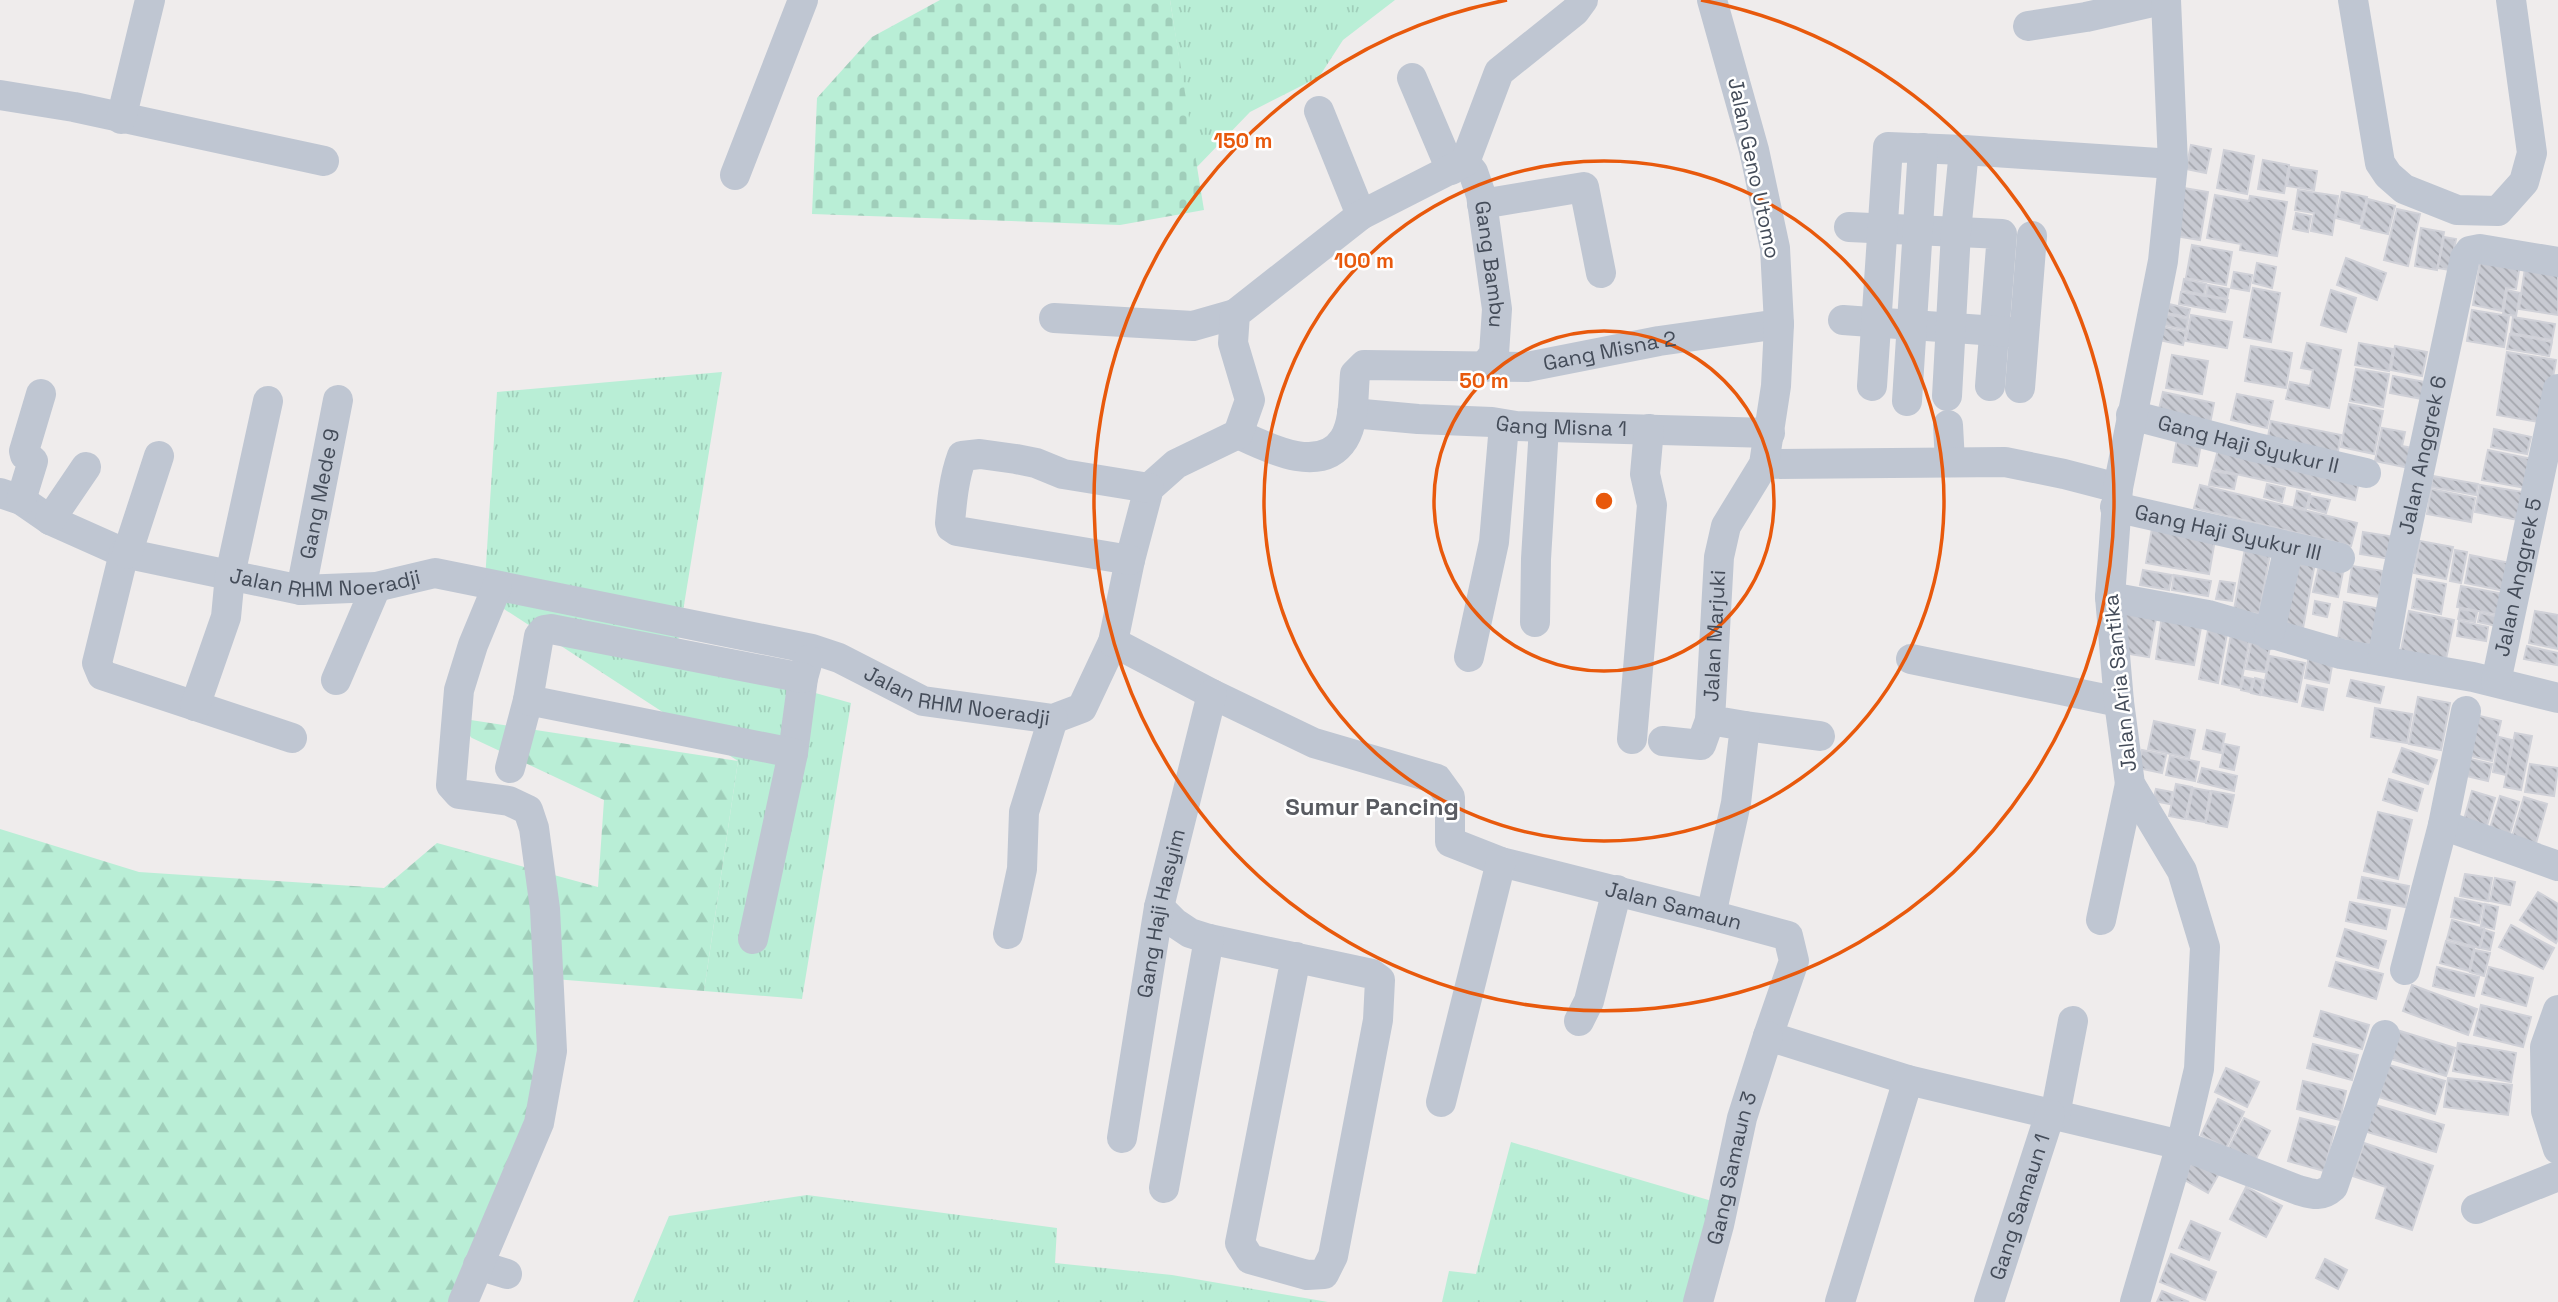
<svg xmlns="http://www.w3.org/2000/svg" width="2558" height="1302" viewBox="0 0 2558 1302" font-family="'Space Grotesk',sans-serif">
<defs>
<pattern id="grass-tufts" width="24" height="20" patternUnits="userSpaceOnUse" patternTransform="scale(1.75)"><rect width="24" height="20" fill="#b9eed6"/><path d="M3 7l-1-3M5 7V3M7 7l1-3M15 17l-1-3M17 17v-4M19 17l1-3" fill="none" stroke="#a0ceba"/></pattern>
<pattern id="forest-firs" width="22" height="20" patternUnits="userSpaceOnUse" patternTransform="scale(1.75)"><rect width="22" height="20" fill="#b9eed6"/><path d="M5 1l3.5 6h-7zM16 11l3.5 6h-7z" fill="#a0ceba"/></pattern>
<pattern id="cemetery-stones" width="16" height="16" patternUnits="userSpaceOnUse" patternTransform="scale(1.75)"><rect width="16" height="16" fill="#b9eed6"/><path d="M2 7V4a2 2 0 0 1 4 0v3zM10 15v-3a2 2 0 0 1 4 0v3z" fill="#a0ceba"/></pattern>
<pattern id="building-back-hatch" width="6" height="6" patternUnits="userSpaceOnUse" patternTransform="scale(1.75)"><rect width="6" height="6" fill="#c8cad2"/><path d="M-1 5l2 2M0 0l6 6M5-1l2 2" fill="none" stroke="#a4a6ad"/></pattern>
</defs>
<rect width="100%" height="100%" fill="#efecec"/>
<!-- grass -->
<g fill="url(#grass-tufts)">
<path d="M1170,0h225l-52,40 -24,37 -69,35 -54,56z"/>
<path d="M722,372l-46,282 175,49 -49,296 -98,-8 34,-230 -254,-165 13,-204z"/>
<path d="M1511,1142l201,59 -19,101h-251l7,-31 27,3z"/>
<path d="M807,1195l250,33 -2,35 117,12 156,27h-695l36,-86z"/>
</g>
<!-- forest -->
<path fill="url(#forest-firs)" d="M451,717l287,44 -34,230 -150,-12 -2,135 -87,188h-465v-473l139,43 245,16 53,-45 161,44 6,-87 -132,-62z"/>
<!-- cemetery -->
<path fill="url(#cemetery-stones)" d="M940,0h230l34,210 -84,15 -308,-11 5,-116 55,-61z"/>
<!-- building -->
<g fill="url(#building-back-hatch)" stroke="#d0d1d8" stroke-width="2">
<path d="M2191,145l20,4 -5,24 -20,-4z"/>
<path d="M2224,150l30,6 -7,38 -30,-6z"/>
<path d="M2263,160l26,5 -5,28 -26,-4z"/>
<path d="M2290,167l27,4 -3,19 -27,-4z"/>
<path d="M2184,188l24,4 -8,48 -25,-4z"/>
<path d="M2298,190l40,6 -6,39 -21,-4 3,-18 -19,-3z"/>
<path d="M2342,192l25,5 -7,27 -24,-6z"/>
<path d="M2215,195l34,6 1,-5 37,6 -10,54 -37,-6 1,-6 -34,-6z"/>
<path d="M2368,199l27,7 -7,28 -27,-6z"/>
<path d="M2397,209l23,5 -12,52 -24,-6z"/>
<path d="M2296,213l15,3 -3,16 -15,-3z"/>
<path d="M2421,228l23,4 -7,38 -22,-4z"/>
<path d="M2444,237l12,2 -6,31 -12,-2z"/>
<path d="M2192,245l40,7 -6,33 -40,-7z"/>
<path d="M2481,257l39,7 -4,25 -10,-1 -4,23 -29,-6z"/>
<path d="M2346,258l40,15 -9,27 -40,-15z"/>
<path d="M2257,263l19,4 -4,21 -19,-5z"/>
<path d="M2525,268l33,5v42l-39,-6z"/>
<path d="M2234,272l18,3 -3,16 -18,-3z"/>
<path d="M2184,279l22,5 -2,11 -22,-5z"/>
<path d="M2208,285l21,4 -2,10 -21,-4z"/>
<path d="M2253,288l27,5 -9,49 -27,-5z"/>
<path d="M2331,290l25,8 -10,34 -25,-7z"/>
<path d="M2507,290l13,3 -4,23 -13,-2z"/>
<path d="M2181,292l47,8 -3,12 -46,-8z"/>
<path d="M2169,304l21,5 -2,8 -21,-4z"/>
<path d="M2472,310l37,6 -5,31 -37,-6z"/>
<path d="M2166,314l22,5 -2,11 -23,-5z"/>
<path d="M2191,315l41,7 -5,26 -41,-7z"/>
<path d="M2513,317l42,7 -3,16 -41,-7z"/>
<path d="M2162,327l24,5 -3,13 -24,-5z"/>
<path d="M2510,334l42,8 -3,14 -42,-7z"/>
<path d="M2307,343l34,7 -12,58 -43,-9 4,-17 20,4 3,-16 -12,-2z"/>
<path d="M2359,343l34,6 -4,22 -34,-6z"/>
<path d="M2251,346l41,7 -6,35 -41,-7z"/>
<path d="M2395,346l32,6 -5,24 -31,-6z"/>
<path d="M2507,352l49,8 -11,63 -48,-8z"/>
<path d="M2172,355l36,6 -6,33 -36,-6z"/>
<path d="M2356,369l33,5 -6,33 -33,-6z"/>
<path d="M2393,376l32,6 -3,17 -32,-6z"/>
<path d="M2163,392l51,11 -5,26 -52,-11z"/>
<path d="M2237,394l36,7 -6,27 -36,-8z"/>
<path d="M2349,404l34,7 -9,43 -33,-7z"/>
<path d="M2271,421l70,14 -4,21 -70,-14z"/>
<path d="M2382,428l23,4 -3,14 16,3 -4,20 -39,-8z"/>
<path d="M2494,429l37,8 -4,17 -36,-7z"/>
<path d="M2177,439l24,5 -4,22 -24,-4z"/>
<path d="M2219,446l141,31 -5,23 -142,-31z"/>
<path d="M2488,450l49,10 -6,29 -49,-9z"/>
<path d="M2212,471l25,4 -3,14 -25,-4z"/>
<path d="M2433,476l45,8 -2,11 -45,-8z"/>
<path d="M2267,484l18,4 -3,14 -18,-5z"/>
<path d="M2200,485l157,38 -6,23 -157,-38z"/>
<path d="M2480,485l49,8 -5,28 -49,-9z"/>
<path d="M2431,489l44,9 -4,24 -44,-8z"/>
<path d="M2297,491l13,3 -4,15 -12,-3z"/>
<path d="M2311,496l19,4 -4,13 -18,-5z"/>
<path d="M2153,523l63,11 -7,40 -63,-11z"/>
<path d="M2363,532l32,5 -4,22 -31,-5z"/>
<path d="M2420,541l33,6 -7,32 -32,-6z"/>
<path d="M2246,543l25,5 -12,66 -25,-4z"/>
<path d="M2455,550l12,2 -6,31 -11,-2z"/>
<path d="M2291,552l25,5 -13,71 -25,-4z"/>
<path d="M2470,555l40,8 -5,28 -40,-8z"/>
<path d="M2319,566l24,6 -5,25 -25,-5z"/>
<path d="M2352,566l31,5 -4,26 -31,-5z"/>
<path d="M2143,570l29,5 -3,15 -29,-5z"/>
<path d="M2174,575l37,6 -3,15 -36,-6z"/>
<path d="M2417,579l29,5 -5,30 -29,-6z"/>
<path d="M2220,581l15,2 -3,18 -16,-2z"/>
<path d="M2461,586l43,8 -4,21 -43,-8z"/>
<path d="M2315,601l15,3 -3,13 -14,-3z"/>
<path d="M2344,602l37,7 -6,37 -37,-7z"/>
<path d="M2124,607l33,6 -8,44 -26,-4z"/>
<path d="M2460,609l17,3 -2,10 -17,-3z"/>
<path d="M2409,611l45,9 -9,44 -45,-9z"/>
<path d="M2535,611l23,4v34l-29,-6z"/>
<path d="M2480,613l19,4 -2,9 -19,-4z"/>
<path d="M2162,615l40,7 -8,43 -38,-6z"/>
<path d="M2459,621l29,6 -2,14 -29,-5z"/>
<path d="M2209,625l19,3 -10,55 -19,-4z"/>
<path d="M2232,629l19,4 -11,55 -18,-4z"/>
<path d="M2252,638l19,4 -6,30 -19,-3z"/>
<path d="M2527,646l31,7 -1,12 -33,-6z"/>
<path d="M2309,655l24,5 -4,23 -24,-5z"/>
<path d="M2270,656l35,7 -8,39 -35,-7z"/>
<path d="M2244,677l9,2 -3,13 -9,-2z"/>
<path d="M2255,678l8,2 -3,15 -9,-2z"/>
<path d="M2351,680l33,7 -4,16 -33,-7z"/>
<path d="M2307,685l20,4 -4,21 -21,-4z"/>
<path d="M2418,697l32,6 -9,47 -32,-6z"/>
<path d="M2375,708l37,6 -5,29 -36,-6z"/>
<path d="M2471,714l30,7 -9,40 -30,-7z"/>
<path d="M2154,721l41,9 -6,28 -41,-9z"/>
<path d="M2207,730l18,4 -4,19 -18,-4z"/>
<path d="M2515,733l17,3 -11,54 -17,-3z"/>
<path d="M2499,737l13,3 -6,35 -13,-3z"/>
<path d="M2225,744l14,3 -5,23 -14,-3z"/>
<path d="M2402,748l35,12 -9,24 -35,-12z"/>
<path d="M2142,750l24,5 -4,18 -24,-5z"/>
<path d="M2170,756l29,6 -4,19 -29,-6z"/>
<path d="M2462,757l30,7 -4,17 -30,-7z"/>
<path d="M2530,764l28,4 -4,28 -29,-4z"/>
<path d="M2202,768l35,8 -3,15 -36,-9z"/>
<path d="M2389,779l34,10 -6,22 -34,-11z"/>
<path d="M2176,784l16,3 -7,32 -16,-3z"/>
<path d="M2193,788l17,3 -5,31 -18,-3z"/>
<path d="M2156,789l16,3 -2,12 -17,-3z"/>
<path d="M2212,791l22,4 -7,32 -21,-4z"/>
<path d="M2472,791l23,7 -11,38 -23,-6z"/>
<path d="M2500,796l19,6 -12,42 -20,-6z"/>
<path d="M2524,797l23,7 -14,50 -24,-7z"/>
<path d="M2378,812l34,8 -14,59 -34,-8z"/>
<path d="M2465,874l27,4 -4,23 -28,-5z"/>
<path d="M2362,877l47,9 -4,21 -47,-9z"/>
<path d="M2495,878l20,4 -5,23 -20,-4z"/>
<path d="M2538,892l20,12v35l-2,4 -36,-23z"/>
<path d="M2455,898l28,6 -4,19 -28,-6z"/>
<path d="M2350,902l40,8 -4,19 -40,-8z"/>
<path d="M2485,904l13,3 -4,22 -13,-3z"/>
<path d="M2452,920l32,9 -5,19 -32,-9z"/>
<path d="M2511,925l43,23 -11,21 -44,-22z"/>
<path d="M2345,929l41,12 -8,27 -41,-12z"/>
<path d="M2485,930l9,3 -4,17 -10,-2z"/>
<path d="M2446,941l28,7 -5,23 -29,-8z"/>
<path d="M2475,950l15,3 -6,23 -14,-4z"/>
<path d="M2336,962l47,12 -7,25 -47,-13z"/>
<path d="M2437,967l42,10 -5,19 -41,-10z"/>
<path d="M2489,967l44,11 -7,28 -44,-12z"/>
<path d="M2412,985l65,24 -9,26 -65,-24z"/>
<path d="M2481,1005l50,12 -8,30 -49,-12z"/>
<path d="M2321,1011l48,14 -7,24 -48,-13z"/>
<path d="M2397,1030l58,18 -9,28 -58,-18z"/>
<path d="M2458,1043l58,10 -5,29 -58,-11z"/>
<path d="M2313,1044l45,11 -6,25 -45,-12z"/>
<path d="M2389,1065l56,16 -10,33 -56,-17z"/>
<path d="M2226,1068l33,14 -12,25 -32,-15z"/>
<path d="M2448,1078l64,7 -4,30 -64,-8z"/>
<path d="M2303,1081l43,10 -6,29 -43,-11z"/>
<path d="M2218,1099l26,13 -18,36 -25,-13z"/>
<path d="M2372,1104l72,21 -8,27 -72,-21z"/>
<path d="M2244,1118l26,13 -17,34 -26,-14z"/>
<path d="M2300,1118l35,9 -11,44 -36,-10z"/>
<path d="M2364,1143l69,23 -21,64 -36,-12 10,-31 -33,-11z"/>
<path d="M2195,1156l26,14 -13,23 -25,-14z"/>
<path d="M2246,1187l36,19 -16,31 -36,-18z"/>
<path d="M2191,1221l29,12 -11,27 -30,-12z"/>
<path d="M2171,1254l45,18 -11,28 -45,-18z"/>
<path d="M2325,1259l22,11 -9,19 -22,-11z"/>
<path d="M2162,1291l27,11h-32z"/>
</g>
<g fill="none" stroke-linecap="round" stroke-linejoin="round">
<!-- minor -->
<g stroke="#bfc6d2" stroke-width="30">
<path d="M2353,0l27,163 8,12 16,14 53,21 41,1 26,-29 8,-29 -21,-153"/>
<path d="M2028,26l58,-9 75,-17"/>
<path d="M1412,78l39,92"/>
<path d="M0,95l74,12 250,54"/>
<path d="M1319,111l42,104"/>
<path d="M121,119l29,-119"/>
<path id="s1" d="M1465,162l8,10 8,23 16,114 -3,45 -10,13"/>
<path d="M735,175l68,-175"/>
<path d="M1482,204l102,-17 17,86"/>
<path d="M1849,227l153,7 -12,152"/>
<path d="M1054,318l139,8 42,-12"/>
<path d="M1843,320l181,13"/>
<path d="M1872,386l16,-239 76,3"/>
<path d="M2020,388l12,-152"/>
<path d="M1947,396l9,-164 8,-82 209,14"/>
<path d="M1907,401l16,-253"/>
<path id="s2" d="M1352,413l66,6 74,3 24,4 254,7"/>
<path id="s3" d="M2131,415l123,32 112,26"/>
<path d="M1948,425l2,37"/>
<path id="s4" d="M1238,434c28,13 83,42 106,5 11,-18 9,-45 11,-65l9,-9 163,2 132,-26 120,-17"/>
<path d="M1764,464l241,-2 59,12 54,14"/>
<path id="s5" d="M0,493l21,7 29,20 74,33 177,37 75,-3 59,-14 377,76 27,9 84,43 130,18 29,-11 31,-66 17,-82 19,-72 27,-24 62,-30 12,-34 -17,-57 2,-29 126,-99 104,-53 34,-90 76,-61 8,-11"/>
<path d="M21,500l12,-39 -8,-6 -1,-4 17,-57"/>
<path id="s6" d="M2115,507l225,51"/>
<path d="M50,520l36,-53"/>
<path d="M124,553l-27,110 5,12 190,63"/>
<path d="M127,554l32,-98"/>
<path d="M1130,560l-173,-29 -6,-4 -1,-4c2,-23 4,-45 12,-67l18,-2 36,5 20,4 27,11 86,14"/>
<path id="s7" d="M301,590l37,-190"/>
<path d="M2110,597l98,18 133,39 132,23 85,21"/>
<path d="M1535,622l1,-63 8,-132"/>
<path d="M2269,635l20,-88"/>
<path id="s8" d="M1113,642l99,52 102,49 123,36 13,18v45l51,20 210,53 77,21 6,25 -26,75 140,44 273,65 117,45c14,4 23,8 35,-3l52,-152"/>
<path d="M1469,657l25,-115 10,-117"/>
<path d="M1911,659l208,43"/>
<path id="s9" d="M2382,661l16,-91 67,-312 5,-7 10,-2 78,13"/>
<path d="M336,680l40,-93"/>
<path id="s10" d="M2496,682l62,-293"/>
<path d="M195,706l31,-89 4,-42 38,-174"/>
<path d="M1745,726l75,10"/>
<path d="M1632,739l20,-234 -7,-31 4,-45"/>
<path d="M1663,741l38,4 9,-25"/>
<path d="M793,753l10,-75 5,-18"/>
<path d="M510,768l18,-68"/>
<path d="M2443,825l115,41"/>
<path d="M1159,907l16,16 15,10 19,6 163,35 8,6 -2,40 -45,236 -9,18 -17,1 -57,-16 -10,-16 56,-286"/>
<path id="s11" d="M1711,915l25,-112 9,-77 -35,-6 9,-163 7,-31 38,-62 12,-78 3,-62 -4,-76 -21,-98 -42,-150"/>
<path d="M2101,920l29,-136"/>
<path d="M1008,934l14,-65 2,-57 29,-93"/>
<path d="M753,939l40,-186 -265,-53 11,-64 5,-6 7,-1 252,49"/>
<path d="M2405,970l38,-145 23,-114"/>
<path d="M2558,1010l-13,37 1,64 12,38"/>
<path d="M1579,1021l10,-20 28,-111"/>
<path d="M1441,1102l60,-240"/>
<path d="M2055,1115l18,-94"/>
<path id="s12" d="M1122,1138l37,-231 53,-213"/>
<path d="M1164,1188l45,-249"/>
<path d="M2476,1209l82,-33"/>
<path d="M478,1265l29,9"/>
<path d="M463,1302l76,-179 13,-72 -7,-142 -11,-81 -6,-18 -19,-9 -50,-7 -8,-9 8,-95 14,-45 24,-58"/>
<path id="s13" d="M1698,1302l21,-77 23,-107 26,-82"/>
<path d="M1840,1302l68,-222"/>
<path id="s14" d="M1989,1302l61,-188"/>
<path d="M2135,1302l46,-157 18,-76 6,-122 -23,-76 -52,-87 -11,-82 -9,-105 8,-109 45,-227 10,-97 -7,-164"/>
</g>
</g>
<!-- distance rings -->
<g fill="none" stroke="#e8590c" stroke-width="3.5">
<circle cx="1604" cy="501" r="170"/>
<circle cx="1604" cy="501" r="340"/>
<path d="M1701 0A510 510 0 1 1 1507 0"/>
</g>
<g text-anchor="middle" stroke-width="5" stroke-linejoin="round" paint-order="stroke">
<!-- street labels -->
<g font-size="21" fill="#444c59" stroke="#fff">
<text transform="translate(1754 168) rotate(78)" y="7">Jalan Geno Utomo</text>
<text dy="7" stroke="none"><textPath href="#s1" startOffset="107">Gang Bambu</textPath></text>
<text dy="7" stroke="none"><textPath href="#s4" startOffset="443">Gang Misna 2</textPath></text>
<text dy="7" stroke="none"><textPath href="#s2" startOffset="210">Gang Misna 1</textPath></text>
<text dy="7" stroke="none"><textPath href="#s3" startOffset="121">Gang Haji Syukur II</textPath></text>
<text dy="7" stroke="none"><textPath href="#s9" startOffset="210">Jalan Anggrek 6</textPath></text>
<text dy="7" stroke="none"><textPath href="#s7" startOffset="98">Gang Mede 9</textPath></text>
<text dy="7" stroke="none"><textPath href="#s6" startOffset="116">Gang Haji Syukur III</textPath></text>
<text dy="7" stroke="none"><textPath href="#s5" startOffset="343">Jalan RHM Noeradji</textPath></text>
<text dy="7" stroke="none"><textPath href="#s10" startOffset="107">Jalan Anggrek 5</textPath></text>
<text dy="7" stroke="none"><textPath href="#s11" startOffset="312">Jalan Marjuki</textPath></text>
<text transform="translate(2120 683) rotate(-96)" y="7">Jalan Aria Santika</text>
<text dy="7" stroke="none"><textPath href="#s5" startOffset="994">Jalan RHM Noeradji</textPath></text>
<text dy="7" stroke="none"><textPath href="#s8" startOffset="653">Jalan Samaun</textPath></text>
<text dy="7" stroke="none"><textPath href="#s12" startOffset="228">Gang Haji Hasyim</textPath></text>
<text dy="7" stroke="none"><textPath href="#s13" startOffset="138">Gang Samaun 3</textPath></text>
<text dy="7" stroke="none"><textPath href="#s14" startOffset="100">Gang Samaun 1</textPath></text>
</g>
<!-- quarter labels -->
<g font-size="24" font-weight="bold" fill="#595b61" stroke="#fff">
<text x="1372" y="815">Sumur Pancing</text>
</g>
</g>
<circle cx="1604" cy="501" r="10" fill="#e8590c" stroke="#fff" stroke-width="3.5"/>
<g font-size="21" text-anchor="middle" font-weight="bold" fill="#e8590c" stroke="#fff" stroke-width="5" stroke-linejoin="round" paint-order="stroke">
<text x="1243" y="148">150 m</text>
<text x="1364" y="268">100 m</text>
<text x="1484" y="388">50 m</text>
</g>
</svg>
